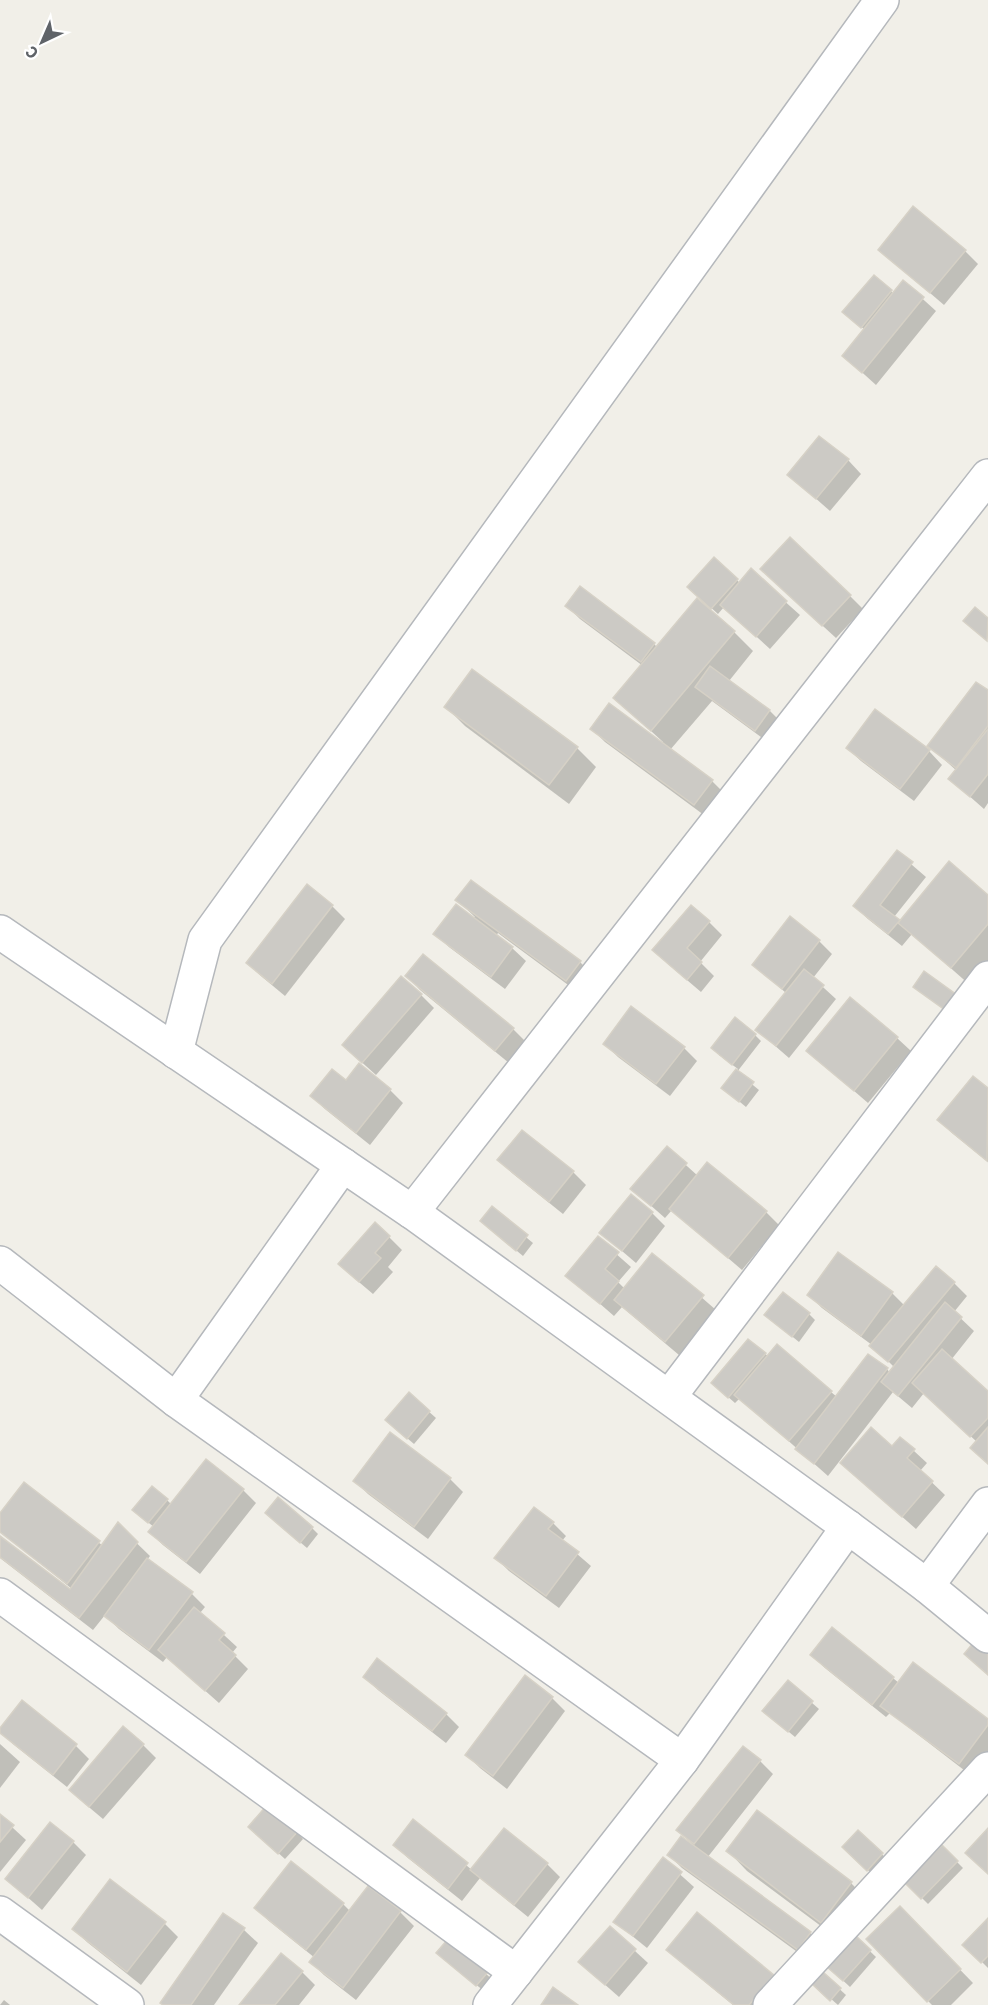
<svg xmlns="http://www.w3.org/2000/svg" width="988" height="2005" viewBox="0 0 988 2005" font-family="'IBM Plex Sans',sans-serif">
<rect width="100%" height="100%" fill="#f1efe8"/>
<!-- shadow -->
<g fill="#0003">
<path d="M880,250l85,1 13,13 -34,41z"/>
<path d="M874,277l20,17 10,-12 32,29 -60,74 -32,-29 21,-26 -14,-12z"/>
<path d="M848,460l13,14 -31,37 -41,-36z"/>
<path d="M714,559l26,24 11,-12 49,44 -30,34 -46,-42 -6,7 -23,-21z"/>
<path d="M775,582l75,14 13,13 -27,29z"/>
<path d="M567,606l87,38 4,4 76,-16 19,19 -24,30 41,30 13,13 -14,19 -57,-42 -42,49 42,31 13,13 -17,24 -103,-76 -13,-13 70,15 1,-2 -48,-44 28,-32 -63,-47z"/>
<path d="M988,692v111l-4,6 -34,-30 7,-8 -28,-25z"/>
<path d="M446,707l131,41 19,19 -27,37 -104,-78z"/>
<path d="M847,748l82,3 13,14 -28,36 -53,-40z"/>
<path d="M897,852l29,25 -32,40 6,5 88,-25v69l-17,20 -59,-52 -10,12 -34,-27 -13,-13z"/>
<path d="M457,900l123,62 13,13 -14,18 -81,-60 -2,3 16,12 14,13 -21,28 -56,-42 -14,-14 40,-16z"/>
<path d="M332,906l13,13 -60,77 -24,-20 -13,-13z"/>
<path d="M709,922l13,13 -22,27 14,14 -13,16 -34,-29z"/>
<path d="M819,941l13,13 -19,24 23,21 -47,59 -32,-28 29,-37 -32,-28z"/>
<path d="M407,976l106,53 13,13 -17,21 -89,-73z"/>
<path d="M421,995l13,13 -58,67 -19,-17z"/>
<path d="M755,1035l6,6 -24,31 22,18 -13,17 -23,-19 15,-19 -19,-14z"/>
<path d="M897,1038l14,13 -43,52 -60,-52z"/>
<path d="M605,1044l79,4 13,13 -27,35 -52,-39z"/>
<path d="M359,1065l31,25 13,13 -33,42 -45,-36 -13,-13 34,-14z"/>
<path d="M973,1078l15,12v72l-36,-29 -13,-13z"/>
<path d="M667,1148l31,28 68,36 13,13 -37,45 -70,-60 -7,8 -33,-29z"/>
<path d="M499,1160l74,12 13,13 -23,29 -51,-41z"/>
<path d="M492,1209l41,34 -10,13 -35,-29z"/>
<path d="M652,1213l13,13 -29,37 -35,-30z"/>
<path d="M389,1237l13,13 -14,17 5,5 -20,22 -20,-17z"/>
<path d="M598,1238l33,29 -13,15 7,7 28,-34 63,55 -37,45 -57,-48 -8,9 -47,-41z"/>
<path d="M838,1254l54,39 13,13 49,-23 13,13 -13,16 20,19 -23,29 37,33v70l-11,-21 -53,-49 -12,15 -19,-16 -65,84 -88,-78 -5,5 -16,-14 46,-35 66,38 6,5 50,-28 3,4 4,-6 -22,-22 -50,-37 -13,-13z"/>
<path d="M809,1314l6,6 -16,22 -26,-21z"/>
<path d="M409,1394l27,24 -22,26 -21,-18z"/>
<path d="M901,1439l26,24 -7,8 25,24 -29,34 -60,-53 36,-28z"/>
<path d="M450,1479l13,13 -35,47 -60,-45 -13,-13z"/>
<path d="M24,1484l79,62 15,-21 32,31 -3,4 45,34 13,13 -5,6 37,34 -5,6 16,16 -29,34 -52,-46 -4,5 -44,-33 -14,-14 -12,15 -93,-72v-20l70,53 2,-2 -72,-58v-16z"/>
<path d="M243,1490l13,13 -56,71 -37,-29 -13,-13 4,-5 -14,-11 27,-16 5,5z"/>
<path d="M273,1519l39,9 6,6 -11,14z"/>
<path d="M553,1523l13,13 -4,5 29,25 -32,42 -50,-37 -13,-13z"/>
<path d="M832,1629l67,54 89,38v35l-15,21 -83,-64 -4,4 -61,-49 -13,-13z"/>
<path d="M365,1677l81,37 13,13 -13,16 -68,-53z"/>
<path d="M788,1682l31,27 -24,28 -24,-20z"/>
<path d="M552,1698l13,13 -58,78 -27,-21 -13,-13z"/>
<path d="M23,1702l53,44 13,13 -22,28 -54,-43 -13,-13z"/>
<path d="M0,1744l20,18 -20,26z"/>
<path d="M143,1745l13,13 -53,61 -19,-16z"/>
<path d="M760,1761l13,13 -66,84 103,75 13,14 -12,15 -129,-94 -13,-13 26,-8 -17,-17z"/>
<path d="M0,1816l26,24 -26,32z"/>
<path d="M413,1821l59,49 75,-6 13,13 -32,40 -48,-39 -18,23 -54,-43 -13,-13z"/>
<path d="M297,1832l6,7 -18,20 -29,-26z"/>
<path d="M858,1832l30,28 -14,16 -30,-29z"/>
<path d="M73,1842l13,13 -44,55 -35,-31z"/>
<path d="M942,1847l21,21 -35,36 -21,-21z"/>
<path d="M728,1851l123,32 19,20 -29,38 -94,-70z"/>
<path d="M664,1860l30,27 -47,61 -32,-26z"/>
<path d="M110,1881l55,43 13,13 -37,48 -54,-43 -13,-13z"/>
<path d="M368,1888l32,24 14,14 -58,74 -32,-25 -13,-13 4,-4 -46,-37 -13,-13 87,-4 7,7z"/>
<path d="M900,1908l73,75 -22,22h-19l-64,-66z"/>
<path d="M224,1915l20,15 14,13 -44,62h-49z"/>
<path d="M988,1920v48l-23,-23z"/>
<path d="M610,1928l38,35 -29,34 -25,-22z"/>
<path d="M855,1937l21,20 -26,30 -15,-14z"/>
<path d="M448,1941l45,39 -9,11 -40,-32z"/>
<path d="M668,1949l105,27 13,13 -13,16h-40l-51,-42z"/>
<path d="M302,1972l13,13 -16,20h-58z"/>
<path d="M823,1974l23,21 -8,10 -24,-21z"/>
<path d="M4,2000l6,5h-10z"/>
</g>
<!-- building -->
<g fill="#cccac5" stroke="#d6d1c6" stroke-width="1.5">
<path d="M913,206l53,44 -36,43 -52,-43z"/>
<path d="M874,275l18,15 -31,38 -19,-16z"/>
<path d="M903,280l21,17 -62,76 -20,-17z"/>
<path d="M819,436l30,23 -33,40 -29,-24z"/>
<path d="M790,537l61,58 -29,31 -62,-57z"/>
<path d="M714,557l24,22 -27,30 -24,-22z"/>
<path d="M751,568l36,33 -31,36 -36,-32z"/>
<path d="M580,586l75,57 -14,19 -76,-56z"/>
<path d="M697,598l38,33 -84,100 -38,-33z"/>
<path d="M975,607l13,11 -1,23 -24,-20z"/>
<path d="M710,666l60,44 -15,21 -60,-44z"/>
<path d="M472,669l106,78 -29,38 -105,-78z"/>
<path d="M976,682l12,8v36l-32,42 -29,-22z"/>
<path d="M609,703l104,77 -19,25 -104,-76z"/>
<path d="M875,709l55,41 -30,39 -54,-41z"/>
<path d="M988,729v45l-18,23 -22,-18z"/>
<path d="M897,850l16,12 -33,43 20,15 -12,14 -35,-28z"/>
<path d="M949,861l39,34v29l-37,44 -53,-45z"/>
<path d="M471,880l110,81 -15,20 -111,-81z"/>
<path d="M307,884l26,21 -61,79 -26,-21z"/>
<path d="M456,904l57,43 -22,30 -58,-43z"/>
<path d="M691,905l19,16 -23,27 15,14 -15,18 -35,-30z"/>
<path d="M790,916l30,24 -38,49 -30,-24z"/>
<path d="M423,954l91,74 -19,23 -90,-75z"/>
<path d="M804,969l20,16 -48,61 -21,-16z"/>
<path d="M924,971l33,24 -12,15 -32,-23z"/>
<path d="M401,976l21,18 -60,69 -20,-18z"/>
<path d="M850,997l48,40 -44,54 -48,-40z"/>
<path d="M631,1006l54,41 -29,37 -53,-40z"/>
<path d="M735,1017l21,17 -24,31 -21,-17z"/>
<path d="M359,1063l32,26 -35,44 -46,-37 22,-27 14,11z"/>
<path d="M736,1069l18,13 -15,20 -18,-14z"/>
<path d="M973,1076l15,12 -1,73 -50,-41z"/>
<path d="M522,1130l52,41 -25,31 -52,-42z"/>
<path d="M667,1146l20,17 -36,43 -21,-17z"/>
<path d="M707,1162l60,49 -39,47 -59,-49z"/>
<path d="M631,1194l22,18 -31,39 -23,-18z"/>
<path d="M492,1206l36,29 -12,16 -36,-30z"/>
<path d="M375,1222l15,14 -15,17 6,5 -22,24 -21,-18z"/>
<path d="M598,1236l21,16 -14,17 14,12 -19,23 -35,-28z"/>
<path d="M838,1252l55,40 -32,44 -54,-41z"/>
<path d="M652,1253l52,42 -39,47 -51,-42z"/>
<path d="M936,1266l19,16 -67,80 -19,-16z"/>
<path d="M783,1292l27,21 -18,24 -28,-22z"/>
<path d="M945,1302l17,15 -64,79 -17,-14z"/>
<path d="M748,1339l18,14 -38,45 -17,-15z"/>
<path d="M777,1344l55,47 -43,50 -55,-46z"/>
<path d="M942,1349l46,42v27l-18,19 -58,-54z"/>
<path d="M868,1354l20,14 -74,96 -19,-15z"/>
<path d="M409,1392l21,19 -23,28 -22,-19z"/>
<path d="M871,1427l21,19 8,-9 15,12 -8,9 26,23 -31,36 -62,-54z"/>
<path d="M988,1427v37l-18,-16z"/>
<path d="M390,1432l61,46 -37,49 -61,-46z"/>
<path d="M206,1459l38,30 -58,73 -38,-30z"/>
<path d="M24,1482l76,59 -33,43 -67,-52v-19z"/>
<path d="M152,1486l16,13 -20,24 -16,-13z"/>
<path d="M278,1497l35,30 -13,16 -35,-30z"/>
<path d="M534,1507l20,15 -6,7 31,23 -33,44 -52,-38z"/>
<path d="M118,1522l20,20 -59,76 -79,-61v-21l70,53z"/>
<path d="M147,1558l46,34 -44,58 -45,-34z"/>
<path d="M194,1607l31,26 -6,7 17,15 -31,36 -47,-41z"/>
<path d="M832,1627l62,50 -22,28 -62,-50z"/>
<path d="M979,1636l9,8v31l-24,-21z"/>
<path d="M377,1658l70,55 -15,18 -69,-54z"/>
<path d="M913,1662l75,57v6l-29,39 -79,-58z"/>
<path d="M525,1675l28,22 -60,79 -28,-21z"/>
<path d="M788,1680l25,21 -25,31 -26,-21z"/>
<path d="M22,1700l55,44 -24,31 -53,-42v-5z"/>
<path d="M123,1726l21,18 -55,63 -20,-17z"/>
<path d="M743,1746l18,14 -67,84 -18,-14z"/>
<path d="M267,1805l31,26 -20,23 -30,-27z"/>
<path d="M757,1810l95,72 -31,41 -95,-72z"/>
<path d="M0,1814l14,11 -14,17z"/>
<path d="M413,1819l55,44 -20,26 -55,-44z"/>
<path d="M50,1822l24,19 -46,57 -23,-19z"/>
<path d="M504,1828l44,35 -34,42 -44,-35z"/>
<path d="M988,1828v46l-23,-21z"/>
<path d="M858,1830l25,23 -16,18 -25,-24z"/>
<path d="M681,1836l130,96 -13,18 -131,-95z"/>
<path d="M942,1845l16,16 -37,38 -16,-16z"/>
<path d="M663,1857l19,15 -49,64 -20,-14z"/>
<path d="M291,1861l53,42 -38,47 -52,-42z"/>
<path d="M110,1879l56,43 -39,50 -55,-43z"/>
<path d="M368,1886l33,25 -58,77 -34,-26z"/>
<path d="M900,1906l61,63 -34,33 -61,-63z"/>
<path d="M697,1912l77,63 -25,30h-15l-68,-55z"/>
<path d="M223,1913l22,15 -54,77h-28l-3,-2z"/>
<path d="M988,1918v38l-7,7 -19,-18z"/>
<path d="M610,1926l26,23 -31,36 -27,-23z"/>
<path d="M855,1935l16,15 -28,31 -16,-14z"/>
<path d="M448,1939l40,33 -12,14 -40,-33z"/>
<path d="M281,1953l22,18 -28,34h-36z"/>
<path d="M823,1972l18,16 -11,13 -18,-17z"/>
<path d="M553,1987l25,18h-37z"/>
</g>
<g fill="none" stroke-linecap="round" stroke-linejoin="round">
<!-- street casing -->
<g stroke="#b5b8bc" stroke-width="36">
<g id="street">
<path d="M0,932l412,280 436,315 79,59 61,50"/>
<path d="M176,1052l29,-112 677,-940"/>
<path d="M343,1165l-167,235 506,360"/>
<path d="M412,1212l576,-736"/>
<path d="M0,1263l176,137"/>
<path d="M669,1397l319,-419"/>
<path d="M927,1586l61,-82"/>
<path d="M0,1595l516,377"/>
<path d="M0,1913l127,92"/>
<path d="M490,2005l192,-245 166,-233"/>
<path d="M770,2005l218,-236"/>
</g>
</g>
<!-- street -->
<use href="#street" stroke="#fff" stroke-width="33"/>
</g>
<!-- north arrow -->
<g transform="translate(42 42) rotate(224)" stroke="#ffffff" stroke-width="4.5" paint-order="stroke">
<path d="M0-4.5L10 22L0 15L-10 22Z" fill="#5f6368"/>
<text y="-9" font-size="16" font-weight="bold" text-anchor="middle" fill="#5f6368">С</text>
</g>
</svg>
